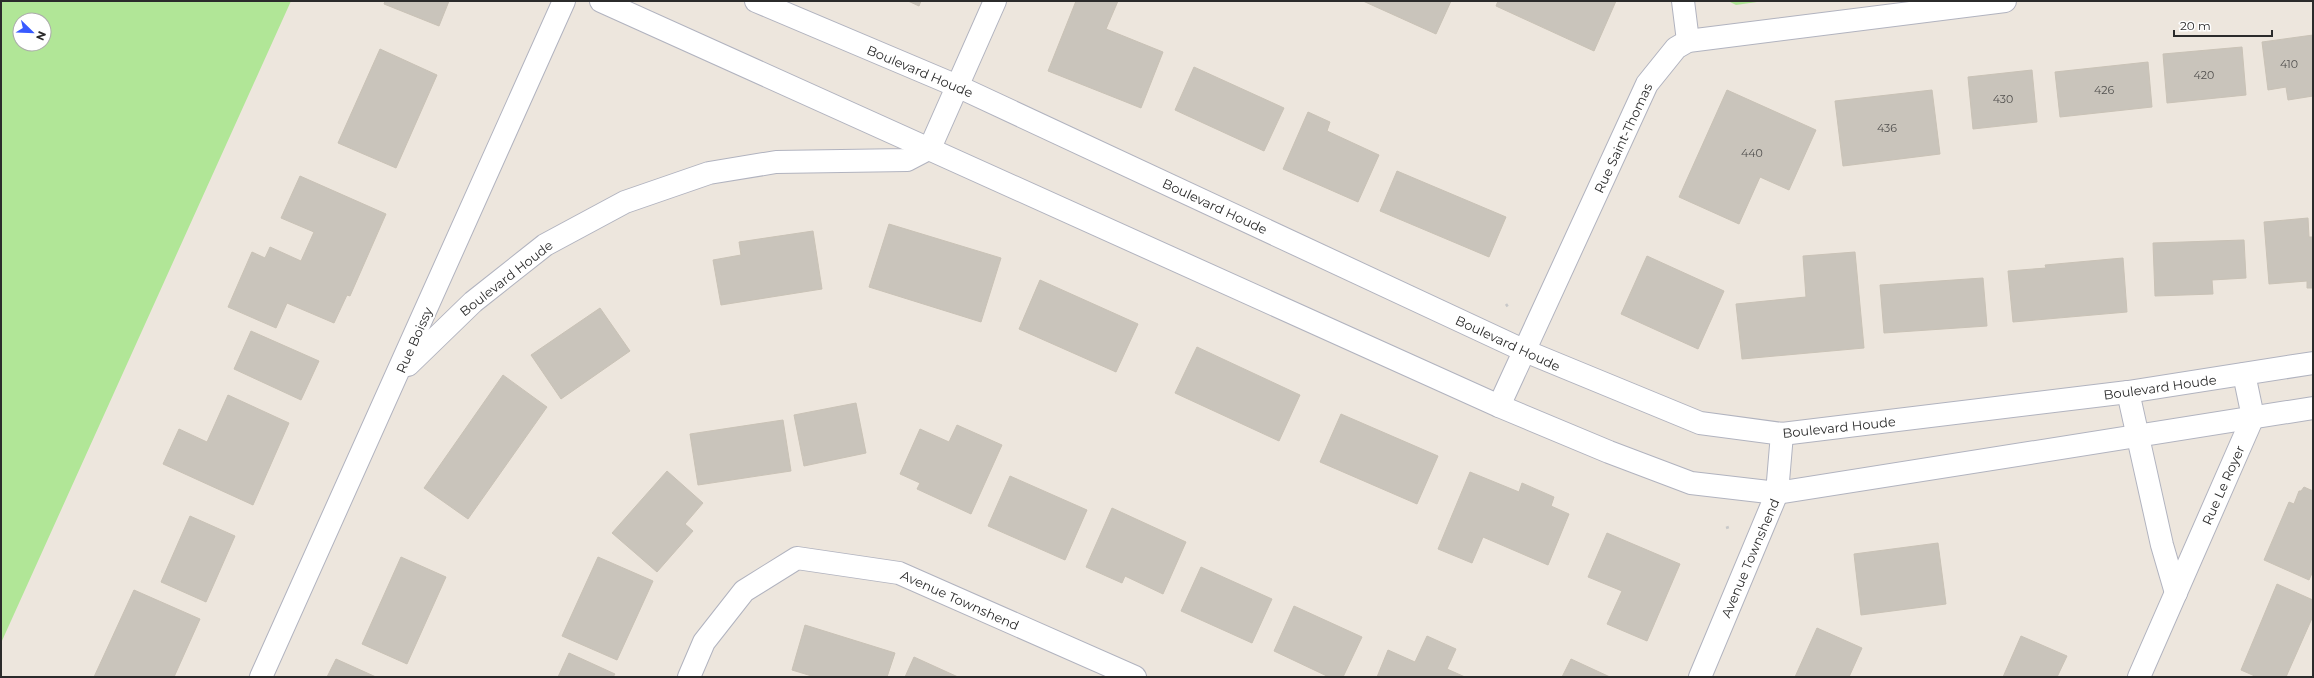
<svg xmlns="http://www.w3.org/2000/svg" width="2314" height="678" viewBox="0 0 2314 678" font-family="Montserrat,sans-serif">
<rect width="100%" height="100%" fill="#ede6dd"/>
<!-- green -->
<g fill="#b1e697" fill-rule="evenodd">
<path d="M1,1h290l-290,642zM20,20h24v24h-24z"/>
<path d="M1728,1h36l-28,4z"/>
</g>
<!-- building -->
<g fill="#c9c4bb" stroke="#c9c2b6">
<path d="M385,1h64l-10,25 -55,-22z"/>
<path d="M908,1h13l-2,5z"/>
<path d="M1076,1h42l-12,28 57,23 -22,56 -93,-37z"/>
<path d="M1363,1h88l-15,33z"/>
<path d="M1498,1h118l-22,50 -98,-45z"/>
<path d="M2313,35v61l-25,4 -2,-13 -18,3 -6,-48z"/>
<path d="M2242,47l4,48 -79,8 -4,-49z"/>
<path d="M380,49l57,26 -41,93 -58,-25z"/>
<path d="M2148,62l4,45 -92,10 -5,-45z"/>
<path d="M1194,67l90,41 -20,43 -89,-41z"/>
<path d="M2032,70l5,52 -64,7 -5,-52z"/>
<path d="M1727,90l89,40 -27,60 -29,-13 -21,47 -60,-27z"/>
<path d="M1932,90l8,64 -97,12 -8,-65z"/>
<path d="M1308,112l22,10 -3,9 52,24 -21,47 -75,-33z"/>
<path d="M1397,171l109,46 -17,40 -109,-46z"/>
<path d="M300,176l86,38 -36,82 -3,-1 -13,28 -47,-20 -11,25 -48,-21 24,-55 13,6 5,-11 31,14 13,-29 -33,-14z"/>
<path d="M2308,218l1,19h4v51h-6v-7l-38,3 -5,-62z"/>
<path d="M889,224l112,34 -20,64 -112,-35z"/>
<path d="M813,231l9,58 -101,16 -8,-45 28,-5 -2,-13z"/>
<path d="M2244,240l2,38 -34,2 1,14 -58,2 -2,-53z"/>
<path d="M1855,252l9,96 -122,11 -6,-55 70,-7 -3,-41z"/>
<path d="M1647,256l77,35 -26,58 -77,-35z"/>
<path d="M2123,258l4,54 -114,10 -5,-51 38,-3 -1,-3z"/>
<path d="M1983,278l4,48 -103,7 -4,-48z"/>
<path d="M1040,280l98,44 -22,48 -97,-43z"/>
<path d="M600,308l30,43 -69,48 -30,-44z"/>
<path d="M251,331l68,30 -18,39 -67,-31z"/>
<path d="M1197,347l103,48 -21,46 -104,-48z"/>
<path d="M503,375l44,32 -79,112 -44,-31z"/>
<path d="M228,395l61,28 -36,82 -90,-41 16,-35 28,13z"/>
<path d="M856,403l10,50 -62,13 -10,-51z"/>
<path d="M1341,414l97,42 -21,48 -97,-42z"/>
<path d="M783,420l8,51 -93,14 -8,-51z"/>
<path d="M957,425l45,20 -31,69 -54,-25 3,-6 -20,-9 20,-45 29,13z"/>
<path d="M667,471l36,32 -18,21 8,7 -36,41 -45,-39z"/>
<path d="M1470,472l49,20 3,-9 32,14 -3,9 18,8 -21,51 -65,-28 -11,26 -34,-14z"/>
<path d="M1010,476l77,34 -22,50 -77,-34z"/>
<path d="M2304,487l9,4v80l-4,9 -45,-20 25,-58 5,2 5,-13h2z"/>
<path d="M1112,508l74,34 -23,52 -38,-18 -3,7 -36,-16z"/>
<path d="M190,516l45,20 -29,66 -45,-20z"/>
<path d="M1607,533l73,31 -33,77 -40,-17 15,-33 -34,-14z"/>
<path d="M1938,543l8,61 -85,11 -7,-61z"/>
<path d="M401,557l45,20 -39,87 -45,-20z"/>
<path d="M598,557l55,24 -36,79 -55,-24z"/>
<path d="M1201,567l71,32 -20,44 -71,-32z"/>
<path d="M2277,584l36,16v16l-27,61h-29l-16,-7z"/>
<path d="M134,590l66,29 -26,58h-80z"/>
<path d="M1294,606l68,31 -19,40h-14l-55,-26z"/>
<path d="M805,625l90,28 -8,24h-72l-23,-7z"/>
<path d="M1817,628l45,20 -13,29h-54z"/>
<path d="M1427,636l29,13 -9,20 18,8h-88l11,-27 27,12z"/>
<path d="M2021,636l46,20 -10,21h-54z"/>
<path d="M569,653l46,21 -2,3h-55z"/>
<path d="M914,657l44,20h-53z"/>
<path d="M336,659l40,18h-49z"/>
<path d="M1571,659l39,18h-48z"/>
</g>
<g fill="none" stroke-linecap="round" stroke-linejoin="round">
<!-- street casing -->
<g stroke="#b1b3bf" stroke-width="24">
<g id="street">
<path d="M601,1l898,405 110,46 82,31 86,10 536,-85"/>
<path d="M756,1l201,85 568,265 175,72 82,11 346,-42 185,-29"/>
<path d="M1683,1l5,40"/>
<path d="M930,148l65,-147"/>
<path d="M408,365l65,-63 72,-57 80,-43 84,-29 67,-11 131,-2 23,-12"/>
<path d="M2128,392l34,153 14,48"/>
<path d="M1499,406l148,-322 29,-36 12,-7 317,-40"/>
<path d="M261,677l303,-676"/>
<path d="M689,677l15,-35 40,-51 53,-33 102,15 236,104"/>
<path d="M1700,677l77,-184 5,-59"/>
<path d="M2139,677l114,-260 -9,-43"/>
</g>
</g>
<!-- path -->
<g stroke="#c8c8c8" stroke-width="2.5" stroke-dasharray="3 2" stroke-linecap="butt">
<path d="M1506,304l2,3"/>
<path d="M1726,528l3,-1"/>
</g>
<!-- street -->
<use href="#street" stroke="#fff" stroke-width="22"/>
</g>
<g text-anchor="middle" stroke-width="4" stroke-linejoin="round" paint-order="stroke">
<!-- number labels -->
<g font-size="11" fill="#52514f">
<text x="2289" y="68">410</text>
<text x="2204" y="79">420</text>
<text x="2104" y="94">426</text>
<text x="2003" y="103">430</text>
<text x="1887" y="132">436</text>
<text x="1752" y="157">440</text>
</g>
<!-- street labels -->
<g font-size="13" fill="#2b2b2b" stroke="#fff">
<text transform="translate(920 71) rotate(23)" y="5">Boulevard Houde</text>
<text transform="translate(1623 138) rotate(-65)" y="5">Rue Saint-Thomas</text>
<text transform="translate(1215 206) rotate(25)" y="5">Boulevard Houde</text>
<text transform="translate(506 278) rotate(-38)" y="5">Boulevard Houde</text>
<text transform="translate(414 340) rotate(-66)" y="5">Rue Boissy</text>
<text transform="translate(1508 343) rotate(25)" y="5">Boulevard Houde</text>
<text transform="translate(2160 387) rotate(-8)" y="5">Boulevard Houde</text>
<text transform="translate(1839 427) rotate(-6)" y="5">Boulevard Houde</text>
<text transform="translate(2223 485) rotate(-66)" y="5">Rue Le Royer</text>
<text transform="translate(1750 558) rotate(-67)" y="5">Avenue Townshend</text>
<text transform="translate(960 600) rotate(24)" y="5">Avenue Townshend</text>
</g>
</g>
<!-- border -->
<rect width="2314" height="678" fill="none" stroke="#2b2b2b" stroke-width="4"/>
<!-- north arrow -->
<g transform="translate(32 32) rotate(113)"><circle r="19" fill="#ffffff" stroke="#aaaaaa"/>
<path d="M0-3L7 15L0 10L-7 15Z" fill="#385aff"/>
<text y="-6" font-size="11" font-weight="bold" text-anchor="middle" fill="#2b2b2b">N</text>
</g>
<!-- scale -->
<path d="M2174 30v6h98v-6" fill="none" stroke="#2b2b2b" stroke-width="2"/>
<text x="2180" y="30" font-size="12" fill="#2b2b2b" stroke="#ffffff" stroke-width="3" paint-order="stroke">20 m</text>
</svg>
